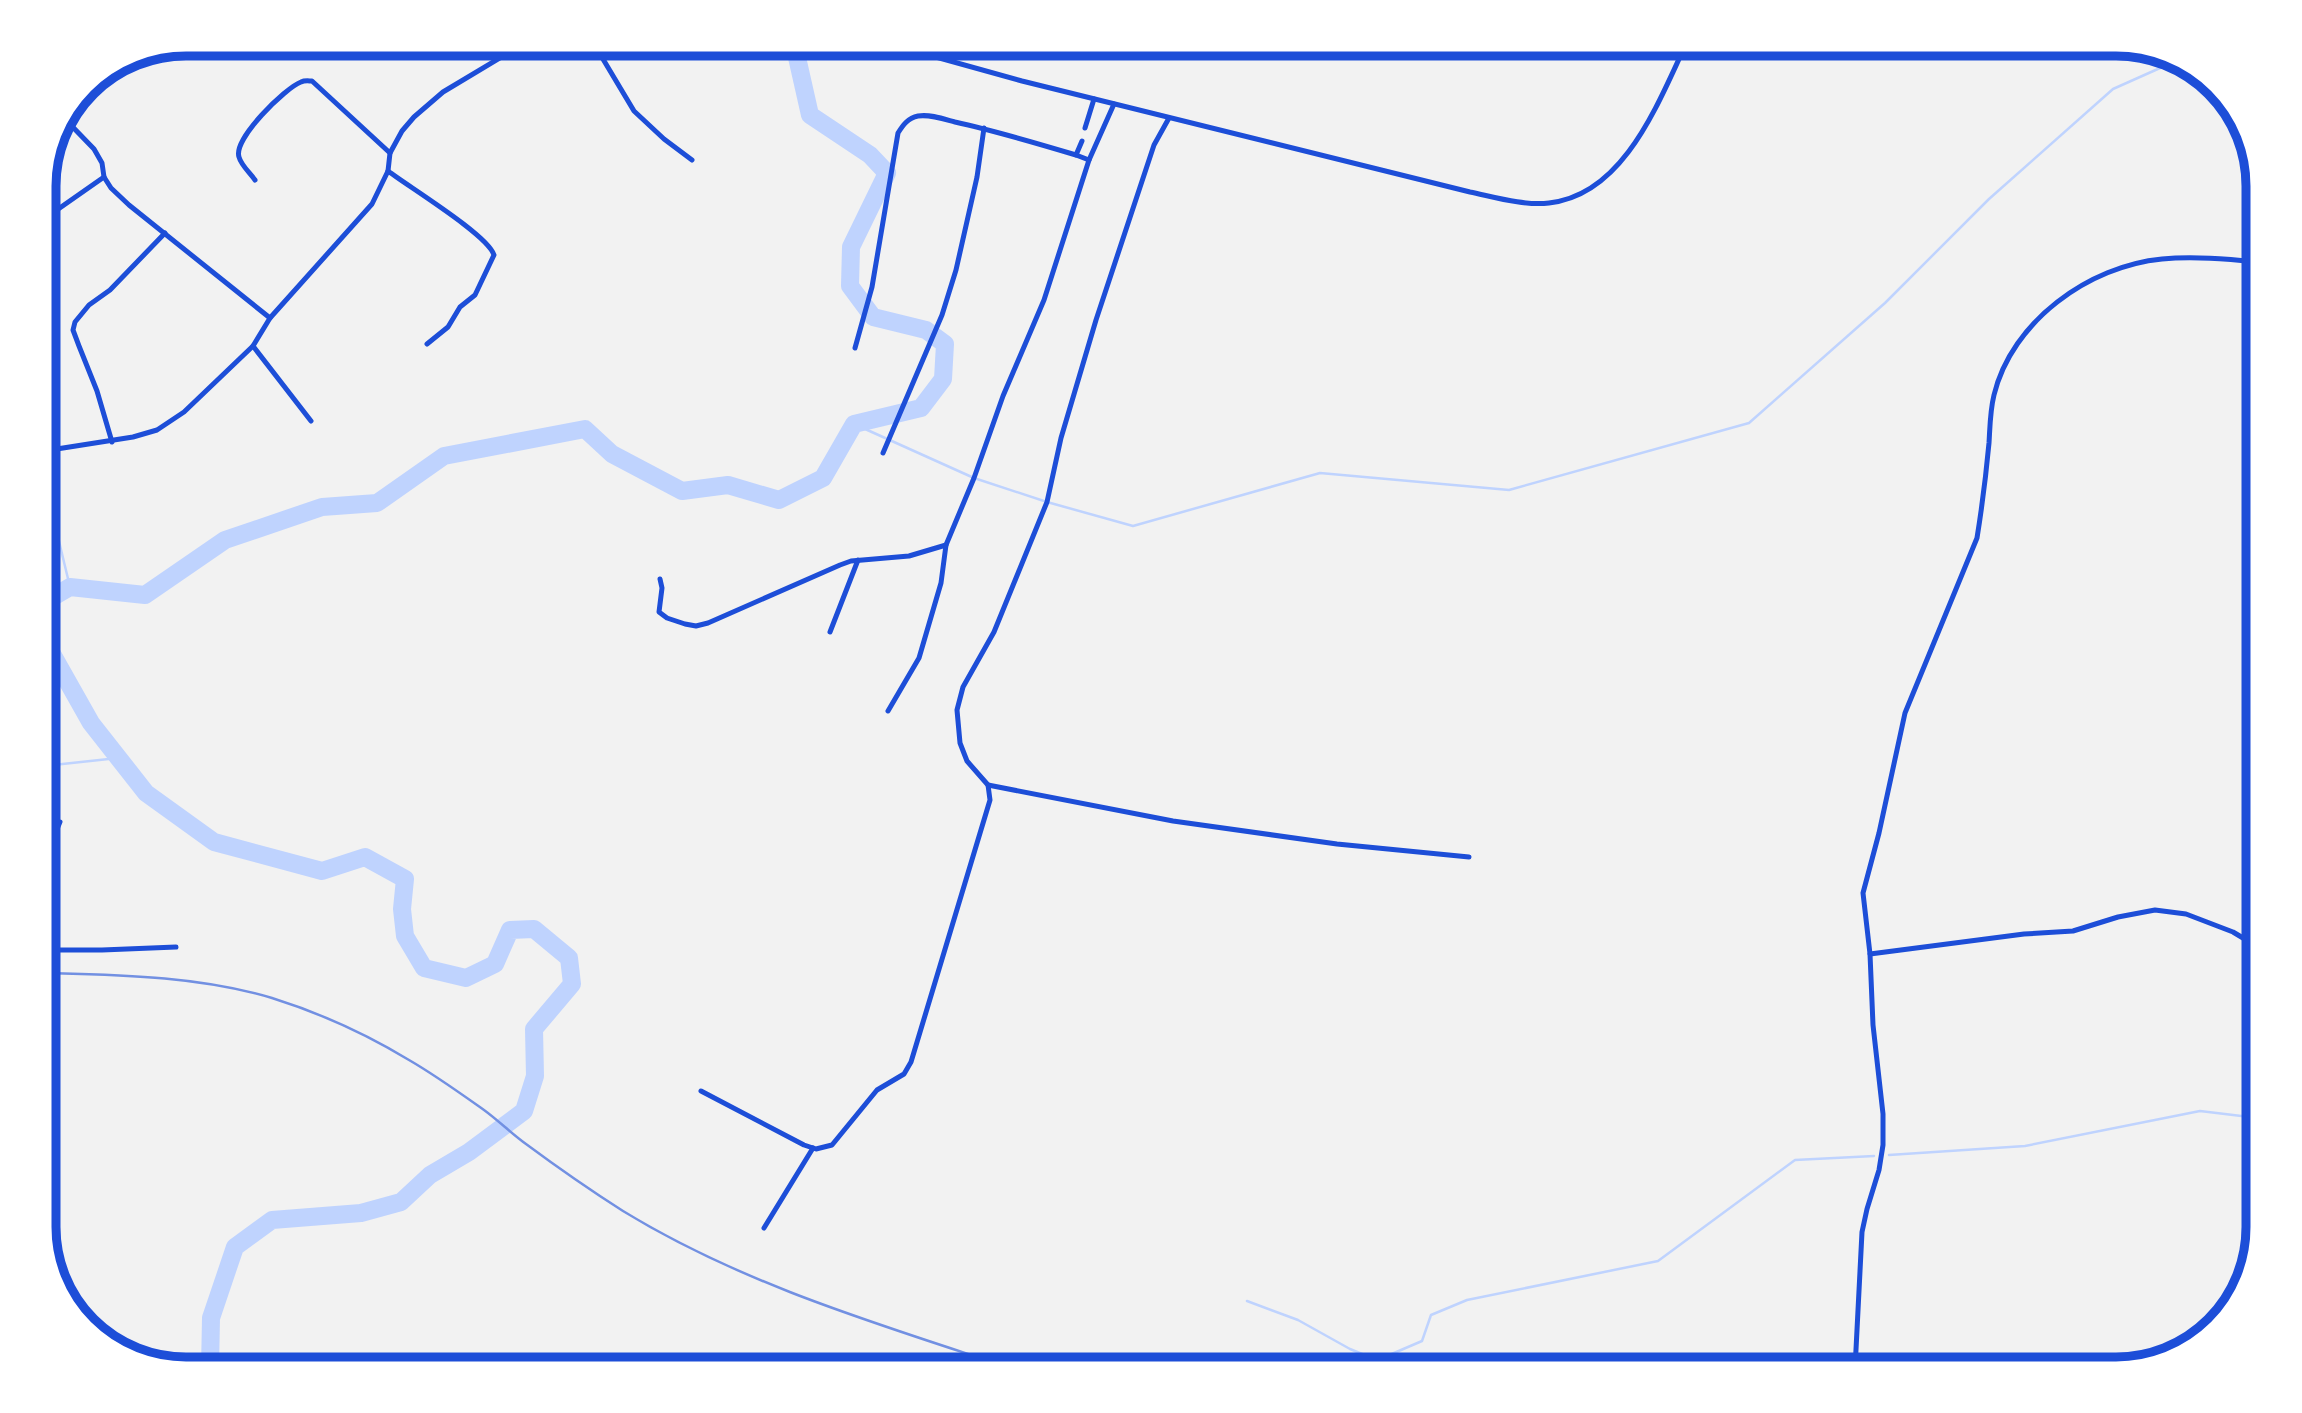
<svg xmlns="http://www.w3.org/2000/svg" width="2302" height="1413" viewBox="0 0 2302 1413" font-family="Manrope,sans-serif">
<rect width="100%" height="100%" fill="#f2f2f2"/>
<g fill="none" stroke-linecap="round" stroke-linejoin="round">
<!-- stream -->
<g stroke="#bfd3fe" stroke-width="2.5">
<path d="M854,424l120,54 73,24 86,24 187,-53 189,17 240,-67 136,-120 104,-104 124,-110 65,-29"/>
<path d="M44,479l26,108"/>
<path d="M44,766l74,-8"/>
<path d="M1889,1155l136,-9 175,-35 58,7"/>
<path d="M1247,1301l51,19 52,29 17,7h20l35,-15 9,-26 36,-15 191,-39 137,-101 79,-4"/>
</g>
<!-- river -->
<path stroke="#bfd3fe" stroke-width="18" d="M210,1369l1,-51 24,-71 37,-27 89,-7 40,-11 29,-27 39,-23 55,-41 11,-35 -1,-47 38,-45 -3,-26 -35,-29 -24,1 -15,34 -29,14 -42,-10 -19,-32 -3,-27 3,-30 -40,-22 -43,14 -108,-29 -68,-49 -55,-70 -44,-78 -1,-44 24,-14 75,8 80,-55 97,-33 55,-4 67,-47 141,-27 27,25 70,37 46,-6 51,15 44,-22 31,-54 67,-16 22,-29 2,-35 -19,-14 -53,-13 -23,-31 1,-39 36,-74 -17,-18 -60,-40 -16,-71"/>
<!-- minor -->
<g stroke="#1d4ed8" stroke-width="5">
<path d="M594,44l40,67 30,28 28,21"/>
<path d="M889,44l133,37 448,111c24,5 54,14 79,11 75,-8 109,-100 137,-159"/>
<path d="M1977,56l22,-12"/>
<path d="M64,118l30,31 8,14 2,14 7,11 18,17 141,113"/>
<path d="M1085,128l9,-29"/>
<path d="M1089,160l25,-56"/>
<path d="M388,171c21,16 100,64 106,84l-19,40 -15,12 -12,20 -21,17"/>
<path d="M255,180c-5,-7 -14,-15 -16,-23 -6,-18 46,-69 62,-75 4,-2 8,-1 11,-1l78,72"/>
<path d="M44,219l60,-42"/>
<path d="M253,346l58,75"/>
<path d="M855,348l17,-61 26,-154c5,-8 10,-15 20,-17 12,-2 26,3 37,6 41,9 81,21 121,33"/>
<path d="M112,442l-15,-51 -18,-45 -6,-16 2,-8 14,-17 21,-15 55,-57"/>
<path d="M44,451l89,-14 24,-7 27,-18 69,-66 17,-28 102,-114 16,-33 2,-18 12,-22 12,-14 29,-25 80,-48"/>
<path d="M883,453l59,-138 14,-45 21,-93 7,-49"/>
<path d="M660,579l2,9 -3,24 8,6 18,6 11,2 12,-3 132,-58 11,-4 58,-5 37,-11"/>
<path d="M830,632l28,-72"/>
<path d="M888,711l31,-53 22,-75 5,-38 28,-67 29,-82 41,-96 45,-140 -13,-5 6,-14"/>
<path d="M988,785l185,36 164,23 132,13"/>
<path d="M52,949c10,-41 -11,-88 8,-127"/>
<path d="M44,950h58l74,-3"/>
<path d="M1870,954l154,-20 49,-3 45,-14 37,-7 31,4 47,18 25,15"/>
<path d="M701,1091l103,54 12,4 16,-4 45,-55 27,-16 7,-12 79,-262 -2,-15 -21,-24 -7,-18 -3,-33 6,-23 31,-55 53,-130 14,-64 35,-118 58,-175 15,-27"/>
<path d="M764,1228l49,-80"/>
<path d="M1855,1369l7,-137 5,-23 12,-39 4,-25v-31l-10,-89 -3,-71 -7,-61 16,-60 26,-120 72,-175c5,-31 9,-63 12,-95 1,-16 1,-32 5,-48 18,-74 95,-129 168,-136 31,-3 65,0 96,3"/>
</g>
<!-- rail -->
<path stroke="#7290e2" stroke-width="2.5" d="M44,973c76,2 155,3 228,25 48,15 94,36 137,62 26,15 51,33 75,50 15,11 28,24 42,34 31,23 64,46 97,67 121,74 258,114 391,158"/>
</g>
<!-- crop -->
<path d="M0 0H2302V1413H0ZM186 56H2116A130 130 0 0 1 2246 186V1227A130 130 0 0 1 2116 1357H186A130 130 0 0 1 56 1227V186A130 130 0 0 1 186 56Z" fill="#fff" fill-rule="evenodd"/>
<path fill="none" stroke="#1d4ed8" stroke-width="9" d="M186 56H2116A130 130 0 0 1 2246 186V1227A130 130 0 0 1 2116 1357H186A130 130 0 0 1 56 1227V186A130 130 0 0 1 186 56Z"/>
</svg>
